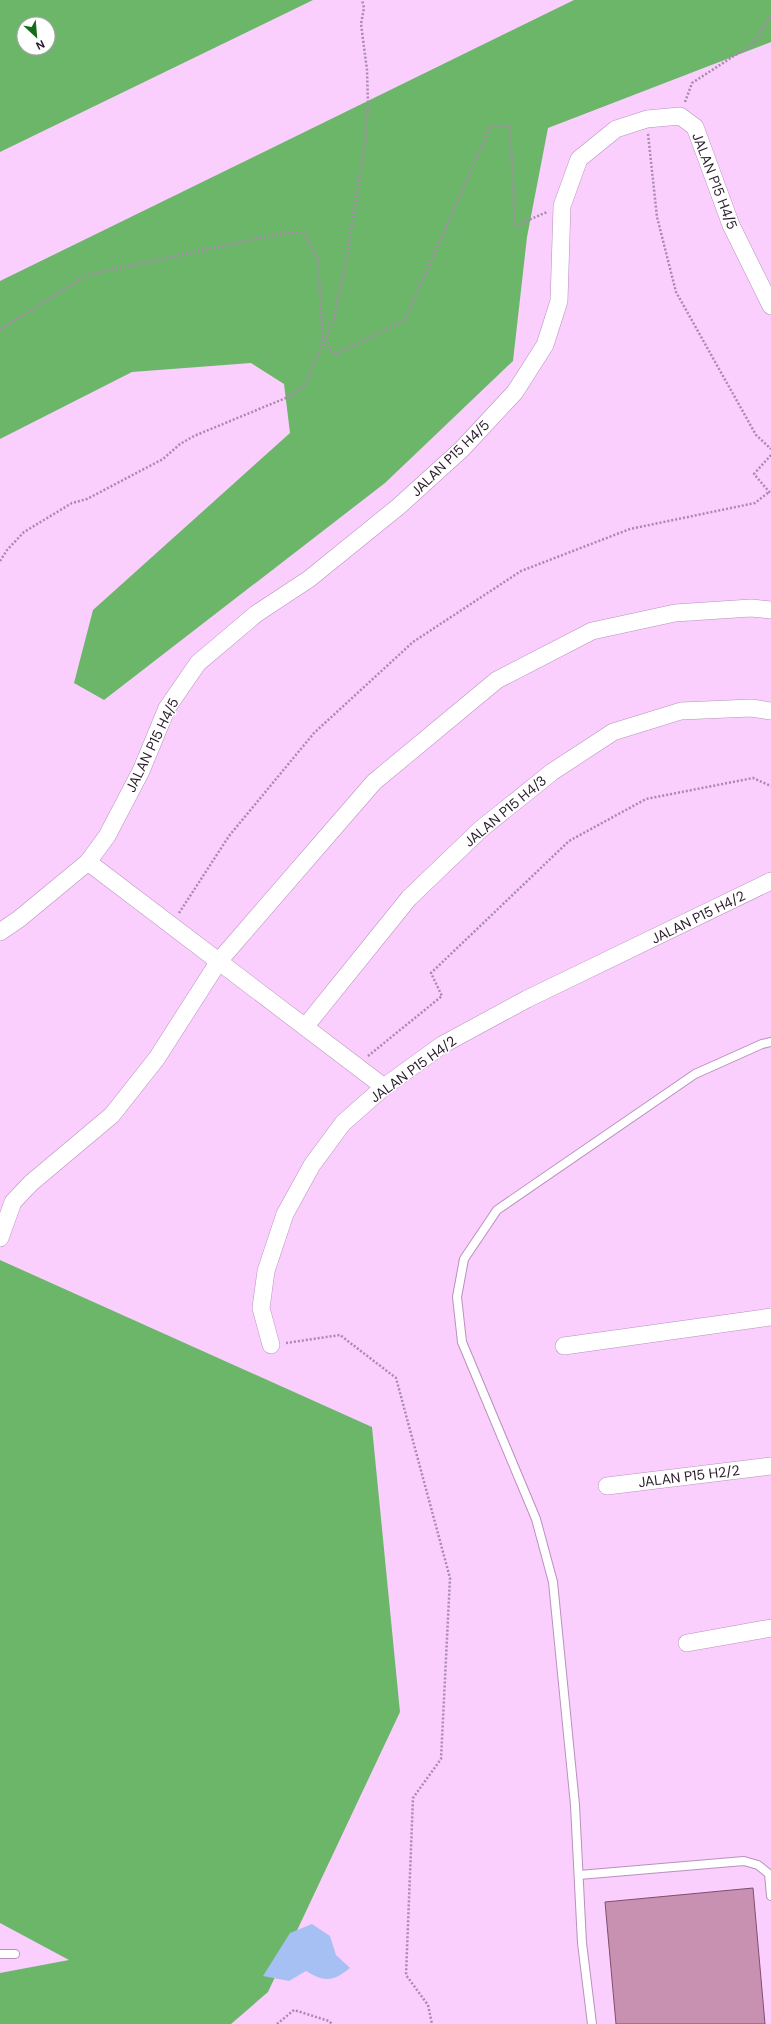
<svg xmlns="http://www.w3.org/2000/svg" width="771" height="2024" viewBox="0 0 771 2024" font-family="'DM Sans',sans-serif">
<rect width="100%" height="100%" fill="#facffe"/>
<!-- forest -->
<g fill="#6cb66a" fill-rule="evenodd">
<path d="M0,0h313l-313,152zM24,24h24v24h-24z"/>
<path d="M574,0h197v42l-223,86 -21,109 -14,124 -128,122 -281,217 -30,-17 19,-73 197,-177 -6,-49 -33,-21 -119,9 -132,67v-158z"/>
<path d="M0,1260l372,167 28,285 -132,280 -37,32h-231v-51l69,-13 -69,-37z"/>
</g>
<!-- water -->
<path fill="#a6c0f3" d="M312,1924l18,12 6,19 14,13c-17,14 -26,14 -44,3l-17,10 -26,-5 27,-43z"/>
<!-- building -->
<path fill="#c891b1" stroke="#804e6c" d="M753,1888l12,136h-149l-11,-122z"/>
<g fill="none" stroke-linecap="round" stroke-linejoin="round">
<!-- service casing -->
<g stroke="#b990bd" stroke-width="10">
<g id="service">
<path d="M579,1875l165,-14 14,4 11,9 2,22"/>
<path d="M0,1954h15"/>
<path d="M592,2024l-10,-81 -7,-138 -22,-223 -17,-63 -74,-177 -5,-45 7,-38 33,-49 198,-136 67,-30 9,-2"/>
</g>
</g>
<!-- minor casing -->
<g stroke="#b990bd" stroke-width="18">
<g id="minor">
<path d="M88,862l296,225"/>
<path d="M0,932l19,-13 69,-57 19,-26 34,-65 26,-63 31,-45 58,-49 53,-35 89,-72 64,-58 53,-57 30,-47 14,-44 3,-95 17,-47 37,-30 31,-10 33,-3 15,11 36,98 40,81"/>
<path d="M305,1027l104,-129 72,-69 71,-57 61,-40 68,-21 70,-3 20,3"/>
<path d="M0,1238l13,-36 18,-19 81,-68 45,-57 62,-97 155,-179 123,-102 95,-49 83,-18 76,-5 20,2"/>
<path d="M271,1345l-10,-37 5,-37 19,-57 27,-49 31,-42 41,-36 58,-42 85,-46 244,-118"/>
<path d="M564,1346l207,-29"/>
<path d="M607,1486l164,-20"/>
<path d="M687,1643l84,-15"/>
</g>
</g>
<!-- path -->
<g stroke="#a989ac" stroke-width="2.5" stroke-dasharray="2 2" stroke-linecap="butt">
<path d="M685,102l7,-19 62,-40 17,-28"/>
<path d="M648,134l9,83 19,75 80,143 15,14"/>
<path d="M0,330l86,-55 193,-41 25,-2 14,29 5,82 13,11 69,-34 85,-193 20,-1 5,100 32,-14"/>
<path d="M771,455l-17,19 17,20"/>
<path d="M0,561l7,-11 17,-18 48,-29 15,-4 76,-40 17,-15 14,-8 99,-41 12,-11 29,-65 12,-58 19,-117 3,-40 -1,-34 -6,-46 3,-16 -2,-8"/>
<path d="M179,913l50,-77 85,-103 99,-91 108,-71 109,-42 125,-26 14,-11"/>
<path d="M368,1056l74,-60 -11,-23 138,-132 77,-42 107,-21 18,8"/>
<path d="M286,1343l54,-8 56,43 54,200 -9,181 -28,39 -7,177 22,30 4,19"/>
<path d="M277,2024l17,-14 35,11 3,3"/>
</g>
<!-- service -->
<use href="#service" stroke="#fff" stroke-width="8"/>
<!-- minor -->
<use href="#minor" stroke="#fff" stroke-width="17"/>
</g>
<g text-anchor="middle" stroke-width="3" stroke-linejoin="round" paint-order="stroke">
<!-- street labels -->
<g font-size="14" fill="#28192a" stroke="#fff">
<text transform="translate(715 181) rotate(69)" y="5">JALAN P15 H4/5</text>
<text transform="translate(450 458) rotate(-44)" y="5">JALAN P15 H4/5</text>
<text transform="translate(152 745) rotate(-64)" y="5">JALAN P15 H4/5</text>
<text transform="translate(505 811) rotate(-40)" y="5">JALAN P15 H4/3</text>
<text transform="translate(698 917) rotate(-26)" y="5">JALAN P15 H4/2</text>
<text transform="translate(413 1069) rotate(-36)" y="5">JALAN P15 H4/2</text>
<text transform="translate(689 1476) rotate(-7)" y="5">JALAN P15 H2/2</text>
</g>
</g>
<!-- north arrow -->
<g transform="translate(36 36) rotate(154)"><circle r="19" fill="#ffffff" stroke="#a9a3aa"/>
<path d="M0-3L7 15L0 10L-7 15Z" fill="#136d17"/>
<text y="-6" font-size="11" font-weight="bold" text-anchor="middle" fill="#28192a">N</text>
</g>
</svg>
